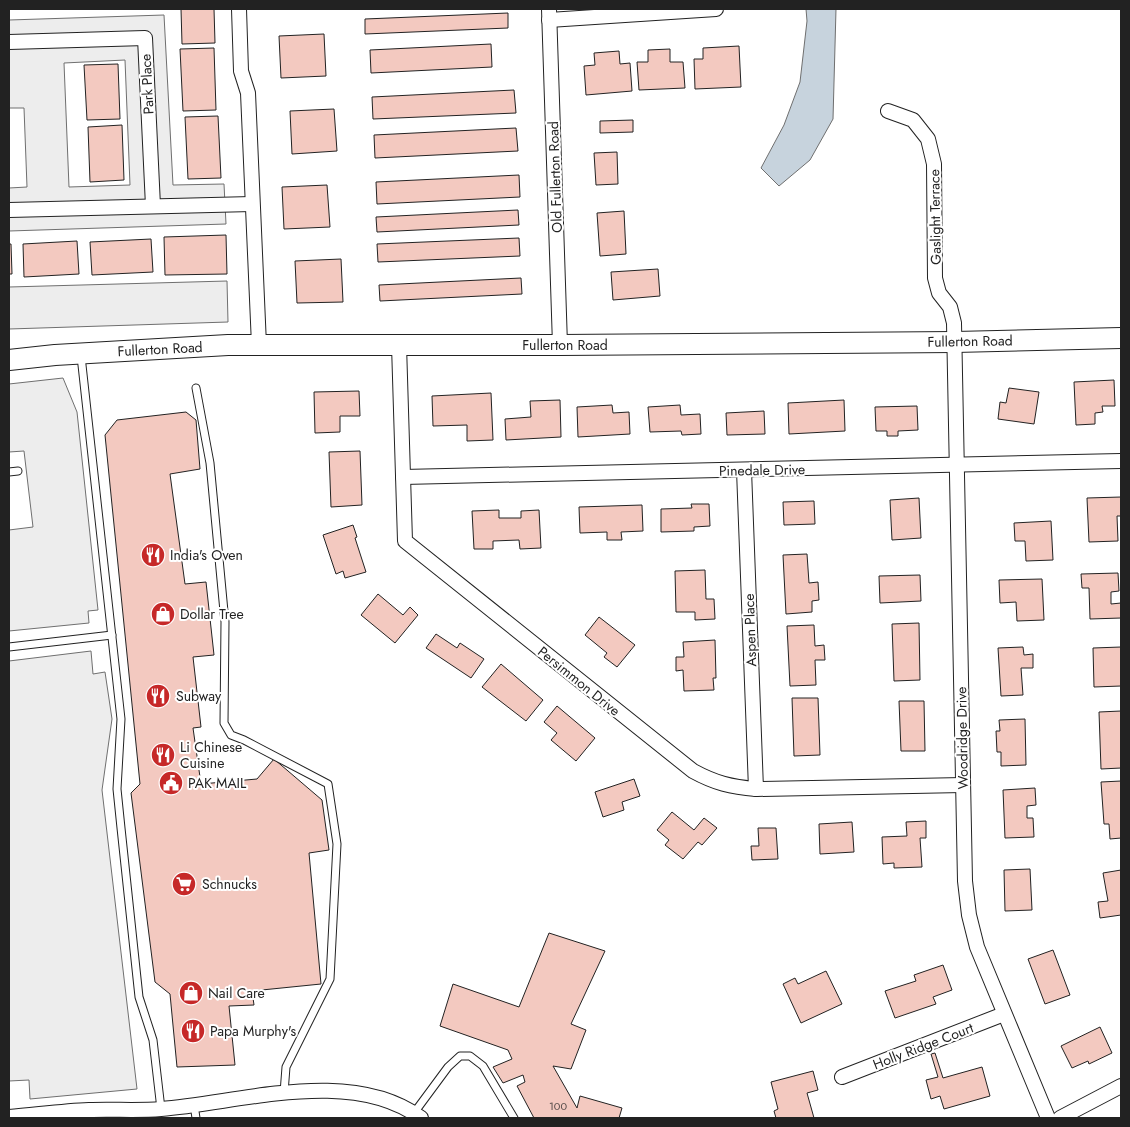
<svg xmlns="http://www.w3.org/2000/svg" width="1130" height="1127" viewBox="0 0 1130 1127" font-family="Jost,sans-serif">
<rect width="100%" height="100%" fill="#fff"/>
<!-- parking -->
<g fill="#ededed" stroke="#6f6f6f" fill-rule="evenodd">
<path d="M164,15l9,170 51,-1 2,40 -217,7v-43l18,-1 -3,-79h-15v-88zM125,60l5,125 -61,2 -5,-124z"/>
<path d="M227,281l1,41 -219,7v-42z"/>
<path d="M63,378l14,34 21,198 -10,1 1,12 -80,8v-101l24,-3 -9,-76 -15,1v-68z"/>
<path d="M91,651l2,23 12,-2 7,47 -10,71 35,299 -107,10 -1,-19 -20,1v-420z"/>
</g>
<!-- water -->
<path fill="#c7d3dd" stroke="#6f6f6f" d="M806,9h30l-3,110 -23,41 -31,26 -18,-18 23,-43 16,-43 7,-61z"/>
<!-- building -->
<g fill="#f3c9c0" stroke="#222">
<path d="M181,9h33l1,34 -33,1z"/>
<path d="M508,13v15l-143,6v-15z"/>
<path d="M324,34l2,42 -45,2 -2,-42z"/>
<path d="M491,44l1,23 -121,6 -1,-23z"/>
<path d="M739,46l2,41 -46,2 -1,-30h9v-11z"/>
<path d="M214,48l2,62 -33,1 -3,-62z"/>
<path d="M670,49v13h13l2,26 -46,2 -2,-28h11v-12z"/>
<path d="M619,51l1,13 10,-1 2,28 -46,4 -2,-29 11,-1 -1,-12z"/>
<path d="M118,64l2,55 -33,1 -3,-55z"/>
<path d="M514,90l2,23 -143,6 -1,-22z"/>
<path d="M334,109l3,42 -45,3 -2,-43z"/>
<path d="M218,116l3,62 -33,1 -3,-62z"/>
<path d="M633,120v12l-33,1v-12z"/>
<path d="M122,125l2,55 -34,2 -2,-55z"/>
<path d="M516,128l2,23 -143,7 -1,-23z"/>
<path d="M617,152l1,32 -22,1 -2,-32z"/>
<path d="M519,175l1,22 -143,7 -1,-22z"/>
<path d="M327,185l3,42 -46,2 -2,-42z"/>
<path d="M518,210l1,15 -142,7 -1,-15z"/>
<path d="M624,211l2,43 -26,2 -3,-43z"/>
<path d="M226,235l1,39 -62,1 -1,-38z"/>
<path d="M519,238l1,18 -142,6 -1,-18z"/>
<path d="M151,239l2,33 -61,3 -2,-33z"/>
<path d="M77,241l2,33 -55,3 -1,-33z"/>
<path d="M9,244h2l1,30h-3z"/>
<path d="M341,259l2,43 -46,1 -2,-42z"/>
<path d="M658,269l2,27 -47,4 -2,-28z"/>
<path d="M521,278l1,16 -142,7 -1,-16z"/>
<path d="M1114,380l1,26h-13l1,6 -8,1v11l-19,1 -2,-43z"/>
<path d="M1009,388l30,4 -5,32 -36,-5 2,-17 6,1z"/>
<path d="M359,391l1,25h-20v16l-25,1 -1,-41z"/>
<path d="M491,393l2,47 -26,1v-16l-34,1 -1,-30z"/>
<path d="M560,400l1,37 -55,3 -1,-21 26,-2 -1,-16z"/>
<path d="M844,400l1,31 -56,3 -1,-31z"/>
<path d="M612,405l1,8 16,-1 1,22 -52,3 -1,-30z"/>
<path d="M680,405l1,10 19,-1 1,20 -19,1 -1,-4 -31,1 -2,-25z"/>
<path d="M917,406l1,24 -20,1v5h-11v-5h-11l-1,-24z"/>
<path d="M764,411l1,23 -38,1 -1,-22z"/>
<path d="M186,412l10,8 4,49 -30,5 15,110 21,-2 8,73 -21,2 8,70 -8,1 8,56 56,-5 17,-20 48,41 7,50 -20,3 12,131 -69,7 2,14 -25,1 6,59 -58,2 -7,-73 -15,-12 -24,-189 9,-9 -35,-349 12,-15z"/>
<path d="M360,451l2,54 -31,2 -2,-55z"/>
<path d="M1121,497v19h-4l1,25 -29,1 -2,-44z"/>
<path d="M919,498l2,40 -29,2 -2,-40z"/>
<path d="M814,501l1,23 -31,1 -1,-23z"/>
<path d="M691,504h18l1,22 -16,1v4l-33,1v-23l31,-1z"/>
<path d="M642,505l1,26 -22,1 1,8h-15v-8l-27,1 -1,-26z"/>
<path d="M499,510v8h22v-7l18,-1 2,38 -21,1 -1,-9 -26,1v8h-19l-2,-38z"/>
<path d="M1051,521l2,39 -27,1 -1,-20h-10l-1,-18z"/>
<path d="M353,525l4,12 -2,1 11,34 -21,6 -2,-7 -7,3 -13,-39z"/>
<path d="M807,554l2,29 9,-1 1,18 -7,1v11l-26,2 -3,-59z"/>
<path d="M705,570l1,29h8l1,20 -20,1v-8h-19l-1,-41z"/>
<path d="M1118,573l1,18 -8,1v12l10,-1v15l-31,1 -1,-31h-7l-1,-14z"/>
<path d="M920,575l1,26 -41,2 -1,-27z"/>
<path d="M1042,579l2,41 -27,1 -1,-19 -16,1 -1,-23z"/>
<path d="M378,594l25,21 7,-8 8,8 -23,28 -34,-28z"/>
<path d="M599,617l36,28 -18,22 -13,-10 3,-4 -22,-18z"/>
<path d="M919,623l1,57 -26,1 -2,-57z"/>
<path d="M814,625l1,21 9,-1 1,15h-10l1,25 -26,1 -3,-60z"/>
<path d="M436,634l21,14 3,-5 24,16 -13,19 -45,-30z"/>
<path d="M715,640l1,38h-3l1,12 -30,1 -1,-21 -7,1v-14h8l-1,-15z"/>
<path d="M1023,647l1,8 9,-1v14h-12l2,27 -22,1 -3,-48z"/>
<path d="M1121,647v39l-27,1 -1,-39z"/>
<path d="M501,664l42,36 -17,21 -44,-34z"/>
<path d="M792,698h26l2,57 -26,1z"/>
<path d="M899,701h25l1,50h-24z"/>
<path d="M557,706l38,32 -19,23 -25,-21 6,-7 -13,-11z"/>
<path d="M1121,711v57l-20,1 -2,-57z"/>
<path d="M1025,719l1,46 -25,1v-14h-4l-1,-21h4l-1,-11z"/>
<path d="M634,779l6,17 -18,6 2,8 -21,7 -8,-25z"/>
<path d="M1121,781v57l-11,1 -1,-15h-5l-3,-42z"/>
<path d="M1035,788l1,17 -9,1v12h6l1,19 -29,1 -2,-48z"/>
<path d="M672,812l22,18 10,-12 13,10 -15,17 -4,-3 -15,17 -18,-14 4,-5 -12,-10z"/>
<path d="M926,821v17h-6l2,29 -28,1v-5l-11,1 -1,-27 25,-1 -1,-14z"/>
<path d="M852,822l2,30 -34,2 -1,-30z"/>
<path d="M758,828h18l2,31 -26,1 -1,-14h8z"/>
<path d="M1030,869l2,41 -27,1 -1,-41z"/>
<path d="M1121,870v45l-21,3 -2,-16 10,-1 -5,-28z"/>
<path d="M549,933l56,18 -34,73 15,6 -15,39 -18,-3 24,42 3,-12 42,12 -3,10h-85l-17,-32 8,-4 -2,-7 -20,8 -10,-16 19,-8 -4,-9 -68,-24 13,-42 66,23z"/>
<path d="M1053,950l17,45 -25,9 -17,-45z"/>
<path d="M943,965l9,25 -19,7 3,7 -41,14 -10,-27 31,-10 -2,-6z"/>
<path d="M826,971l16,33 -41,19 -18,-39 12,-6 3,6z"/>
<path d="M1100,1027l12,26 -23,11 -1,-3 -16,7 -11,-22z"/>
<path d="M935,1053l8,25 39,-11 8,29 -46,13 -4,-13 -9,3 -5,-19 12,-3 -7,-23z"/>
<path d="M813,1071l5,19 -11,3 7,25h-38l-2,-7 4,-2 -7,-27z"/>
</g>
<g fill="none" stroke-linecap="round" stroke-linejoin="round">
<!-- lane casing -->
<g stroke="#222" stroke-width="9">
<g id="lane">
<path d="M81,356l40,363 -4,70 4,39 18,169 14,43 8,69"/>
<path d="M196,388l14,75 15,159 -1,101 7,12 13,5 84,44 9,60 -7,135 -44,88 -2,26"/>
<path d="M9,472l9,-1"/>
<path d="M9,647l103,-12"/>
<path d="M194,1105l2,13"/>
<path d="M414,1113l34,-46 12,-11h10l13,10 31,52"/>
</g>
</g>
<!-- street casing -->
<g stroke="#222" stroke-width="16">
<g id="street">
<path d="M239,9l2,62 7,22 11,252"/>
<path d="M549,9l11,336"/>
<path d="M549,20l167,-11"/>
<path d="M9,42l136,-4 8,168"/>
<path d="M888,111l25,9 15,19 6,25 1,114 4,15 11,14 4,16 11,558 4,34 8,32 71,171"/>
<path d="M9,210l243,-6"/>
<path d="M399,345l6,196 288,230c22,12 38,16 63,18l207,-4"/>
<path d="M744,470l12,319"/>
<path d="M403,477l718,-16"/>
<path d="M842,1077l162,-63"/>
<path d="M9,1117c26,-2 53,-6 80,-7 24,-1 48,1 72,-1 80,-6 189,-43 260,9"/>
<path d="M1060,1118l61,-32"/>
</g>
</g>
<!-- secondary casing -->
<g stroke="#222" stroke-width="22">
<path id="secondary" d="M9,360l46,-5 173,-10h332l395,-3 166,-4"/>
</g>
<!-- lane -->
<use href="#lane" stroke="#fff" stroke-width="7"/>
<!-- street -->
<use href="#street" stroke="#fff" stroke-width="14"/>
<!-- secondary -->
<use href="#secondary" stroke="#fff" stroke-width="20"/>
</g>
<!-- icons -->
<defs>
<g id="restaurant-disc" transform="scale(1.25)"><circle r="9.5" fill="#c62828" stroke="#fff"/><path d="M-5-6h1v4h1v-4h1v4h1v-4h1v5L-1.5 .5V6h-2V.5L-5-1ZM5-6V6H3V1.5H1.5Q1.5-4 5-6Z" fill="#fff"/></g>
<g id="shop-disc" transform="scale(1.25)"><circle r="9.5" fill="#c62828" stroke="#fff"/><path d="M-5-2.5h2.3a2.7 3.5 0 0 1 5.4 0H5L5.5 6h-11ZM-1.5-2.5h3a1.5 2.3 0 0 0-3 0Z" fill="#fff"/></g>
<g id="civic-disc" transform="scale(1.25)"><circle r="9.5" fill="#c62828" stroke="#fff"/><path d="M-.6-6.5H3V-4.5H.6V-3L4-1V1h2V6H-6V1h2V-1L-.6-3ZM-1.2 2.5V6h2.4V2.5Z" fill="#fff"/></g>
<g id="supermarket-disc" transform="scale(1.25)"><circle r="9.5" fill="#c62828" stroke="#fff"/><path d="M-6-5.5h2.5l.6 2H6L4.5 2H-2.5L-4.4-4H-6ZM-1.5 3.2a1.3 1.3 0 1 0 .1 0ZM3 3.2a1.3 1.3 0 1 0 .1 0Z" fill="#fff"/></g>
</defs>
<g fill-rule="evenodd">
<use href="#restaurant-disc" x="153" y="555"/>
<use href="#shop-disc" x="163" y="614"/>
<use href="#restaurant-disc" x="158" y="696"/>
<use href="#restaurant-disc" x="163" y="755"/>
<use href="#civic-disc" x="171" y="783"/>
<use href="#supermarket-disc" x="184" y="884"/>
<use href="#shop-disc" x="191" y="993"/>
<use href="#restaurant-disc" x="193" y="1031"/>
</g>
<g text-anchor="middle" stroke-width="4" stroke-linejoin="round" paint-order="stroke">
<!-- number labels -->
<g font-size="11" fill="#564c4a">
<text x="558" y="1110">100</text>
</g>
<!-- street labels -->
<g font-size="14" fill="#222" stroke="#fff">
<text transform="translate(147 84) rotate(-93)" y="5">Park Place</text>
<text transform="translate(555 177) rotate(-92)" y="5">Old Fullerton Road</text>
<text transform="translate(935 217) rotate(-91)" y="5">Gaslight Terrace</text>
<text transform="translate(970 341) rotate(-1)" y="5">Fullerton Road</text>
<text x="565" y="350">Fullerton Road</text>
<text transform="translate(160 349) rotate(-3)" y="5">Fullerton Road</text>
<text transform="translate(762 470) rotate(-1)" y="5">Pinedale Drive</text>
<text transform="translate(750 630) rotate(-92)" y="5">Aspen Place</text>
<text transform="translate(579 681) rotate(39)" y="5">Persimmon Drive</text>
<text transform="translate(962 738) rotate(-91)" y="5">Woodridge Drive</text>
<text transform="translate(923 1046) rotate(-21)" y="5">Holly Ridge Court</text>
</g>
<!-- poi labels -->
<g font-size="14" fill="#222" stroke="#fff" text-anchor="start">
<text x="170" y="560">India's Oven</text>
<text x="180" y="619">Dollar Tree</text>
<text x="176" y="701">Subway</text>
<text x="180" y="752">Li Chinese<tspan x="180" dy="16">Cuisine</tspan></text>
<text x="188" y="788">PAK MAIL</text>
<text x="202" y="889">Schnucks</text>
<text x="208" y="998">Nail Care</text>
<text x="210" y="1036">Papa Murphy's</text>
</g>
</g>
<!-- border -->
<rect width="1130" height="1127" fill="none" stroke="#222222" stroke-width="20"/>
</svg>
